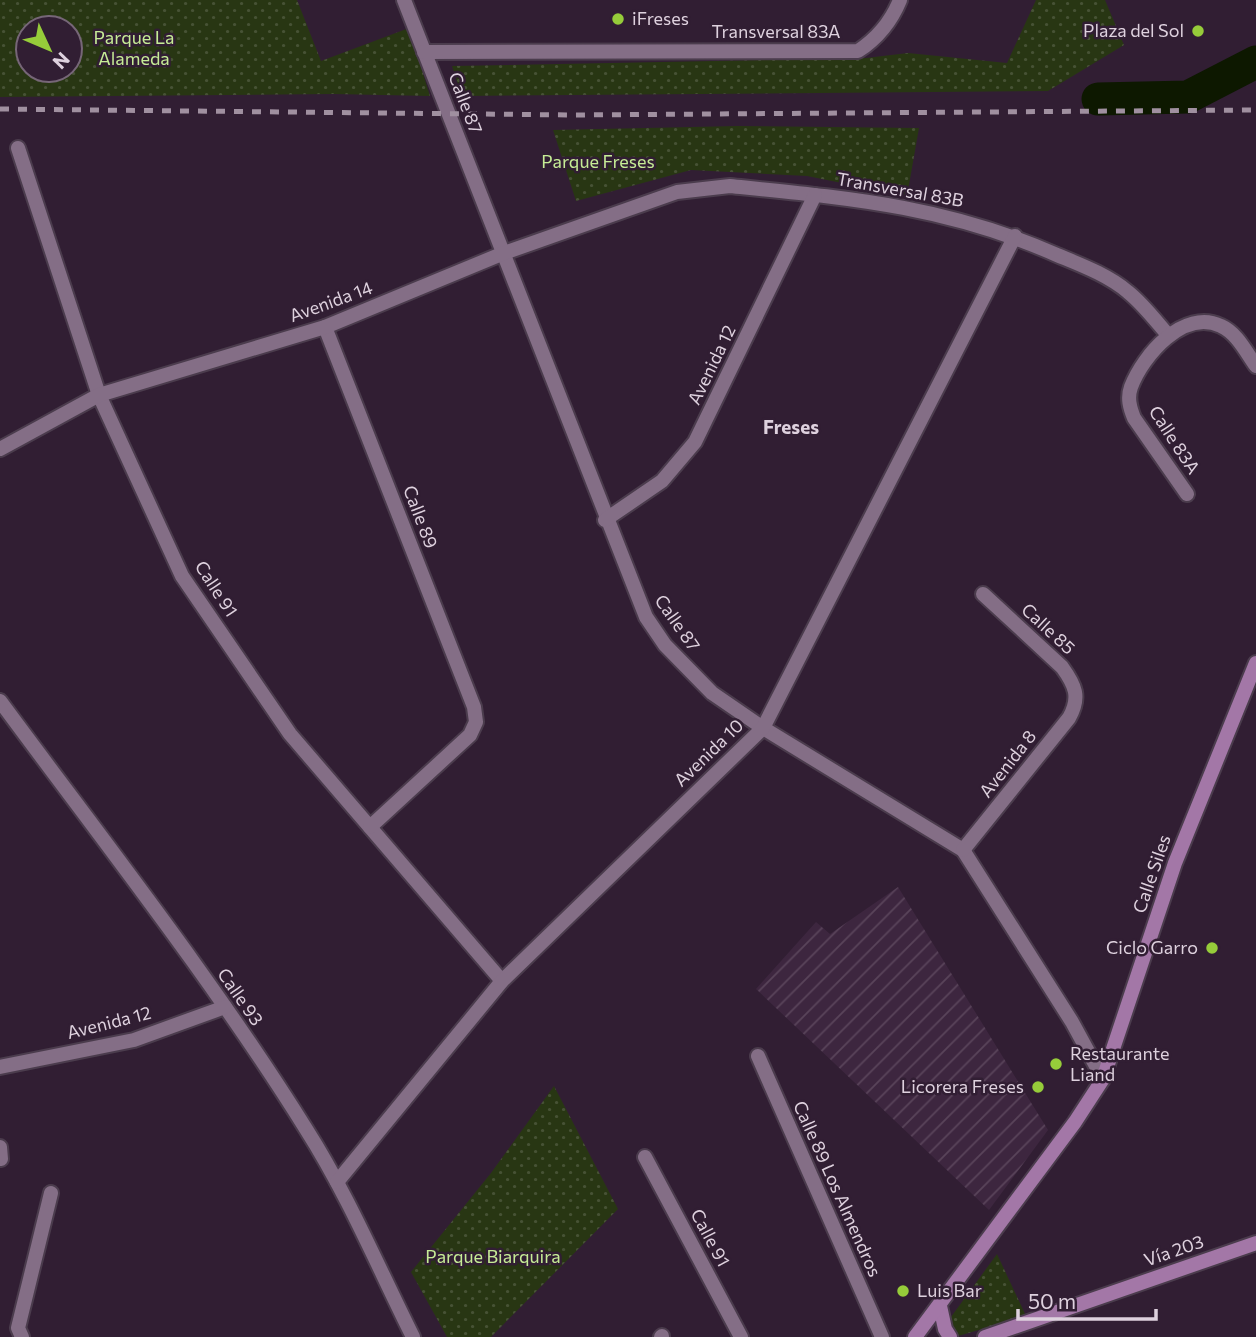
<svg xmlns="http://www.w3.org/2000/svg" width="1256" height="1337" viewBox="0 0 1256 1337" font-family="Commissioner,sans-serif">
<defs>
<pattern id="industrial-furrows" width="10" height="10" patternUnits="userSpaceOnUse" patternTransform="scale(1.75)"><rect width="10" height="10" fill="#3d263f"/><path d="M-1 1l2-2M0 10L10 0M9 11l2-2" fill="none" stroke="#59445a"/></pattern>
<pattern id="park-dots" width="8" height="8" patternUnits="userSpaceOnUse" patternTransform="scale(1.75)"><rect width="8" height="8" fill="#283613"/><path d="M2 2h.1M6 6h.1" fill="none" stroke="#475235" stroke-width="1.8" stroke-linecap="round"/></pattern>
</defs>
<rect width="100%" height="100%" fill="#311e33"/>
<!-- industrial -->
<path fill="url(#industrial-furrows)" d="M898,887l150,243 -59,80 -233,-221 60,-67 14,12z"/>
<!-- park -->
<g fill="url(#park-dots)" fill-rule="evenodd">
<path d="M0,0h297l24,61 88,-33 21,68 -96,-2 -334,3zM28,28h42v42h-42z"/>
<path d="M1036,0h69l19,45 -76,46 -586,5 -10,-30 414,-8 42,-5 99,10z"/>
<path d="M738,126l181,2 -12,68 -100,-20 -116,-6 -115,31 -23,-71z"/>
<path d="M554,1086l64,123 -127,128h-44l-36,-65 80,-99z"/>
<path d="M997,1254l29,62 -71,21 -7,-16z"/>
</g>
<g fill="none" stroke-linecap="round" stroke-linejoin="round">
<!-- river -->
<path stroke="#0d1800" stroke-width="33" d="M1098,99l90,-2 68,-35"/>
<!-- street casing -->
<g stroke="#4b3c4d" stroke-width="18">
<g id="street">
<path d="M404,0l242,617 19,28 47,48 51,35 200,122 109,172 31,57"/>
<path d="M424,52l434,-1c20,-13 33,-29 42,-51"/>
<path d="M18,148l81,247 83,181 108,158 212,247"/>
<path d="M325,327l149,380 2,15 -6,13 -100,92"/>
<path d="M0,449l99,-54 226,-68 179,-74 173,-61 53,-6c119,12 216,20 327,69 24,10 51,20 71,37 15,12 27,28 40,43"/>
<path d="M1187,494l-53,-76c-4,-10 -7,-20 -3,-31 12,-32 53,-79 90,-61 16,7 25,26 35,40"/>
<path d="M605,520l57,-39 33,-39 120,-247"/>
<path d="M0,701c104,141 213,279 306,428 42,66 72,138 107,208"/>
<path d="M963,850l106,-132c12,-21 6,-33 -7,-51l-79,-73"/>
<path d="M758,1056l124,281"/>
<path d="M0,1067l134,-27 91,-33"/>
<path d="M0,1147l1,12"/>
<path d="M645,1157l96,180"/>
<path d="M337,1182l165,-201 261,-253 252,-492"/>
<path d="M22,1337l-4,-9 33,-135"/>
<path d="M661,1337l1,-1"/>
</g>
</g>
<!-- secondary casing -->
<g stroke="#4b3c4d" stroke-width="18">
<g id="secondary">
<path d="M940,1306l5,23 5,8"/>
<path d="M915,1337l160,-215 28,-43 72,-216 81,-200"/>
<path d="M985,1337l271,-94"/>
</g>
</g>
<!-- street -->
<use href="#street" stroke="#846e86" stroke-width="14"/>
<!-- secondary -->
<use href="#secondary" stroke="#a377a7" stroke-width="14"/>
<!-- rail -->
<path stroke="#a090a0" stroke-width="5" stroke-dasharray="9 9" stroke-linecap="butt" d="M0,109l574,6 682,-5"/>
</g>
<!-- markers -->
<g fill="#96cc3a" stroke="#311e33" stroke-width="2.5">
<circle cx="618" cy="19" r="7"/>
<circle cx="1198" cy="31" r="7"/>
<circle cx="1212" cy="948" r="7"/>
<circle cx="1056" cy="1064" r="7"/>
<circle cx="1038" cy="1087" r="7"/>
<circle cx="903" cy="1291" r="7"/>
</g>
<g text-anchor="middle" stroke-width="5" stroke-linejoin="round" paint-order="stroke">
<!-- poi labels -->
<g font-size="18" fill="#ded1de" stroke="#311e33" text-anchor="start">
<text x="632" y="25">iFreses</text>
<text x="1184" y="37" text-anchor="end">Plaza del Sol</text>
<text x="1198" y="954" text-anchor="end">Ciclo Garro</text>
<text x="1070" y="1060">Restaurante<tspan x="1070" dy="21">Liand</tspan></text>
<text x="1024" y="1093" text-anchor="end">Licorera Freses</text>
<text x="917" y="1297">Luis Bar</text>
</g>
<!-- street labels -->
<g font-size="18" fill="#ded1de" stroke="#311e33">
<text x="776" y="38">Transversal 83A</text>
<text transform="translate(465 103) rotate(69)" y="6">Calle 87</text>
<text transform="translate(900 190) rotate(10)" y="6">Transversal 83B</text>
<text transform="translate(331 302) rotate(-20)" y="6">Avenida 14</text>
<text transform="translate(712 365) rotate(-64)" y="6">Avenida 12</text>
<text transform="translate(1174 440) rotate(57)" y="6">Calle 83A</text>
<text transform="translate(420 517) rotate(69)" y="6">Calle 89</text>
<text transform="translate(216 589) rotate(57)" y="6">Calle 91</text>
<text transform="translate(677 623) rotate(55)" y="6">Calle 87</text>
<text transform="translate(1048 629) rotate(43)" y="6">Calle 85</text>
<text transform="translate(709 753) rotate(-44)" y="6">Avenida 10</text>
<text transform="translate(1008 764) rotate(-52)" y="6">Avenida 8</text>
<text transform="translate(1152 874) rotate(-71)" y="6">Calle Siles</text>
<text transform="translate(240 997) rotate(55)" y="6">Calle 93</text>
<text transform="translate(109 1023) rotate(-14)" y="6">Avenida 12</text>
<text transform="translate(837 1189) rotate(66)" y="6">Calle 89 Los Almendros</text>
<text transform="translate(710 1238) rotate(62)" y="6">Calle 91</text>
<text transform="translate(1174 1251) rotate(-19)" y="6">Vía 203</text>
</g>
<!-- park labels -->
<g font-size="18" fill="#c6ec96" stroke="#311e33">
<text x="134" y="44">Parque La<tspan x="134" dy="21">Alameda</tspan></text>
<text x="598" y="168">Parque Freses</text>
<text x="493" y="1263">Parque Biarquira</text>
</g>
<!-- neighbourhood labels -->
<g font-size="19" font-weight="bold" fill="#ded1de" stroke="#311e33">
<text x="791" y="434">Freses</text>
</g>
</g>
<!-- north arrow -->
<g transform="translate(49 49) rotate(134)"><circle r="33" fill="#311e33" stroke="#766677" stroke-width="2"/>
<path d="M0-5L12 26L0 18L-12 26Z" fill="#96cc3a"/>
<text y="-10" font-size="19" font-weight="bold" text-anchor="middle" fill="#ded1de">N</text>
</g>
<!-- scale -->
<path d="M1018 1309v10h138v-10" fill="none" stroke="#ded1de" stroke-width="3.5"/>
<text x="1028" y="1309" font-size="21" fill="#ded1de" stroke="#311e33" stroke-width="5" paint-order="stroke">50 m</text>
</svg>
